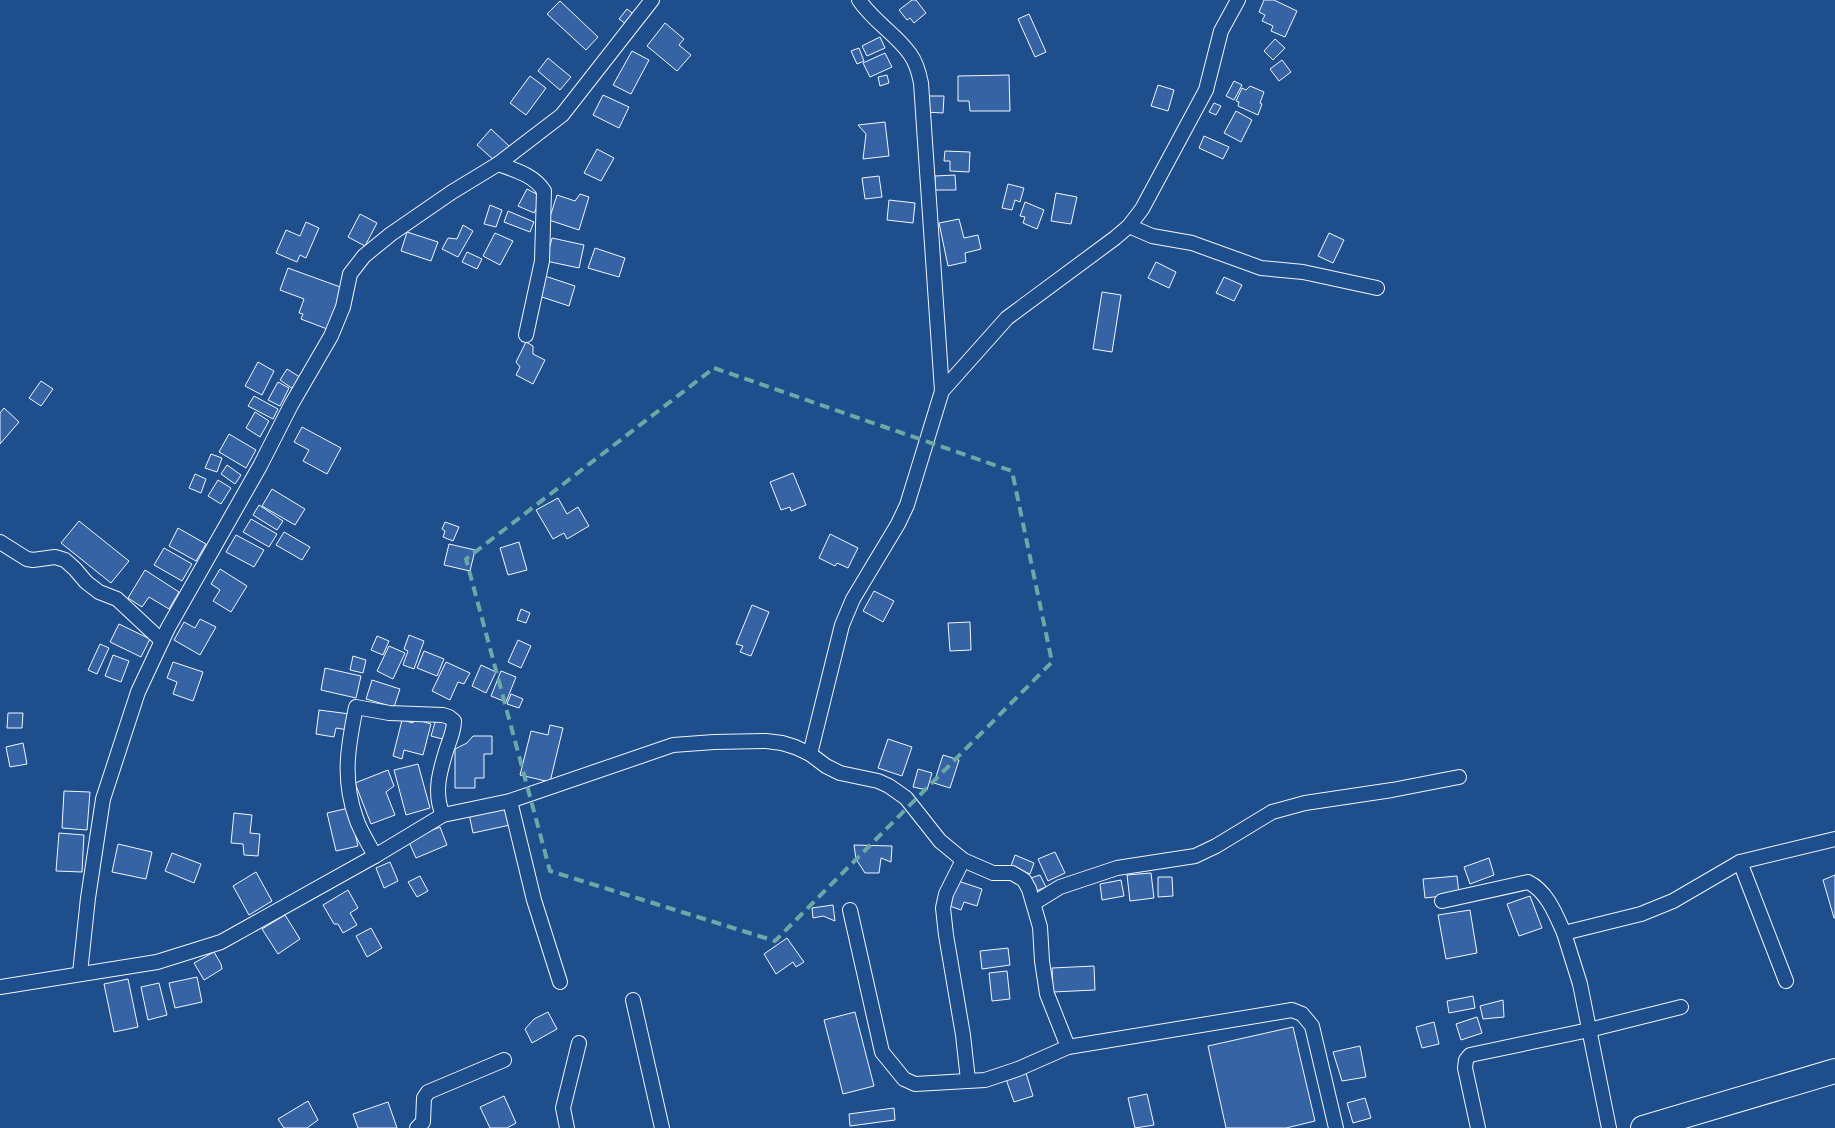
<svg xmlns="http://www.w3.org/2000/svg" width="1835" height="1128" viewBox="0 0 1835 1128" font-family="'Nunito Sans',sans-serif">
<rect width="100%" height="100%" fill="#1f4e8c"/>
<!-- building -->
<g fill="#3563a3" stroke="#f2f6ff">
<path d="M912,0h4l10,13 -12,10 -4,-5 -3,2 -8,-10z"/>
<path d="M1264,0h10l23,11 -12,26 -14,-6 2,-5 -11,-5 3,-6 -6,-3z"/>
<path d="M560,1l38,36 -12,13 -39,-36z"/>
<path d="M627,9l9,7 -7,10 -10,-7z"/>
<path d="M1029,14l17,38 -11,5 -17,-38z"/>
<path d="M665,23l19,16 -5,6 12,10 -14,16 -30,-25z"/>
<path d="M880,37l5,11 -18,8 -5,-10z"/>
<path d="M1275,39l10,9 -12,12 -9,-9z"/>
<path d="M859,48l5,13 -7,3 -6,-13z"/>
<path d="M632,51l17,9 -18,34 -18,-9z"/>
<path d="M885,53l7,14 -22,10 -7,-14z"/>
<path d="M548,58l23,19 -11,13 -22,-19z"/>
<path d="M1282,60l9,12 -12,9 -9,-12z"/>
<path d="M887,75l2,8 -9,3 -2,-9z"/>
<path d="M1009,75l1,36h-40l-1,-10h-11v-25z"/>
<path d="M530,76l16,12 -20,27 -16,-12z"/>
<path d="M1234,81l8,4 -8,15 -8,-4z"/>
<path d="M1158,85l16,5 -6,21 -17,-5z"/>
<path d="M1250,86l14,6 -4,11 2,1 -4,11 -20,-9 1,-4 -3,-1 6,-13 4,2z"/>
<path d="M603,95l26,12 -10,21 -26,-13z"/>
<path d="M925,96h19l-1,17 -18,-1z"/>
<path d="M1214,103l7,3 -5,9 -7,-3z"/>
<path d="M1236,111l16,9 -11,22 -17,-9z"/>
<path d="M885,122l4,34 -26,3 3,-25 -8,-9z"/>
<path d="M491,129l18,17 -14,15 -18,-16z"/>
<path d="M1204,136l25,11 -6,12 -24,-11z"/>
<path d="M597,149l17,9 -13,23 -17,-8z"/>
<path d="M945,151l25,1 -1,20 -19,-1v-10h-6z"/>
<path d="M955,175l1,15h-21v-14z"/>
<path d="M879,176l3,21 -17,2 -3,-21z"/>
<path d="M1008,184l16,4 -4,14 -5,-2 -3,10 -10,-2z"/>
<path d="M527,189l15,8 -8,16 -16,-7z"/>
<path d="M1056,193l21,4 -6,27 -20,-3z"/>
<path d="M580,194l9,3 -10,33 -30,-10 8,-25 18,6z"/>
<path d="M889,200l26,3 -2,20 -26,-3z"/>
<path d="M1025,202l19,8 -7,19 -14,-6 2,-6 -5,-1z"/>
<path d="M490,205l12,5 -6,17 -12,-3z"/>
<path d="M508,211l26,11 -4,10 -26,-10z"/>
<path d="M360,214l17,9 -12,23 -17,-9z"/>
<path d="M959,219l5,19 14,-3 3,14 -16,4 1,9 -18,4 -9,-43z"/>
<path d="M306,222l13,6 -13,30 -6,-3 -3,7 -21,-9 10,-23 14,6z"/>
<path d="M463,225l10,6 -15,26 -16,-8 6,-11 9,1z"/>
<path d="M407,232l31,10 -7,19 -30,-10z"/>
<path d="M495,233l18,8 -13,24 -17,-9z"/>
<path d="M1329,233l15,7 -11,23 -15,-7z"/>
<path d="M552,238l32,7 -5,23 -33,-7z"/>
<path d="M595,248l30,10 -6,19 -31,-9z"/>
<path d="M467,252l15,7 -5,10 -15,-7z"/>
<path d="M1156,262l20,10 -7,16 -21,-10z"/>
<path d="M288,268l55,20 -16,41 -26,-10 2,-5 -4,-1 5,-14 -24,-9z"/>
<path d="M545,276l30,10 -6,20 -30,-10z"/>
<path d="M1224,277l18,8 -8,16 -18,-8z"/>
<path d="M1102,292l19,3 -9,57 -19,-3z"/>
<path d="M526,342l7,4v8l12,6 -12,24 -17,-9 4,-8 -4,-5z"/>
<path d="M258,362l16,9 -12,24 -17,-9z"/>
<path d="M287,369l16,10 -7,12 -16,-11z"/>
<path d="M41,381l12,8 -12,17 -12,-8z"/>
<path d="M278,382l11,6 -9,18 -12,-6z"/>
<path d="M254,396l24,13 -5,10 -25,-13z"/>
<path d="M4,408l15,14 -19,22v-31z"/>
<path d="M255,412l14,9 -9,16 -14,-9z"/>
<path d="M302,427l39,21 -14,26 -24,-13 6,-11 -15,-8z"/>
<path d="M229,434l27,16 -10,18 -27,-16z"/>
<path d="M211,454l11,4 -5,14 -12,-4z"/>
<path d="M227,465l14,10 -6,9 -14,-10z"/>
<path d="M793,473l13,32 -15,6 -1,-4 -9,3 -11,-28z"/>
<path d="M195,474l11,5 -5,14 -12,-5z"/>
<path d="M218,480l13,8 -10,16 -13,-8z"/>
<path d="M272,489l33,20 -10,16 -33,-19z"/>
<path d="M558,498l9,16 11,-7 11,19 -22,13 -3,-6 -11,6 -17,-29z"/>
<path d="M259,505l24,16 -6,9 -24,-15z"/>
<path d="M251,519l26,15 -8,13 -26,-15z"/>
<path d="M79,521l50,40 -18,22 -50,-40z"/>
<path d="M445,522l14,5 -6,14 -10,-4 2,-6 -3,-2z"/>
<path d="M178,528l28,16 -10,17 -27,-15z"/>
<path d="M284,532l26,15 -8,13 -26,-15z"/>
<path d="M830,534l28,14 -10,20 -11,-5 -2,3 -16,-8z"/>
<path d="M236,535l28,15 -10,17 -28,-15z"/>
<path d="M519,542l8,28 -19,5 -8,-27z"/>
<path d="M449,544l26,6 -5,21 -26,-6z"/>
<path d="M164,548l28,16 -10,17 -28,-16z"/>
<path d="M220,569l27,17 -16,26 -18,-11 7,-11 -9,-6z"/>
<path d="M145,570l34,22 -10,17 -20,-12 -7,10 -14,-9z"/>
<path d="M874,591l20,10 -11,21 -20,-11z"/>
<path d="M752,605l17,7 -18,44 -11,-4 3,-6 -7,-2z"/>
<path d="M521,609l9,4 -4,10 -9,-3z"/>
<path d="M200,619l16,8 -16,28 -26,-15 10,-18 11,6z"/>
<path d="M970,622l1,28 -21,1 -2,-28z"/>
<path d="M119,624l31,15 -9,18 -31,-15z"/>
<path d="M409,635l15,6 -10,28 -11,-4 5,-14 -4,-2z"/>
<path d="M377,636l12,5 -6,14 -12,-5z"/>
<path d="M518,640l13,6 -10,22 -13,-6z"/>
<path d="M100,644l9,4 -12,26 -9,-4z"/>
<path d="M389,646l16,7 -12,26 -16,-8z"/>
<path d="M424,651l20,8 -7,17 -20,-8z"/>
<path d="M113,655l16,6 -8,21 -16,-6z"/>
<path d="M353,656l13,4 -3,13 -13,-3z"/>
<path d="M173,662l30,10 -10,29 -20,-7 4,-12 -10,-4z"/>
<path d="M446,662l24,11 -6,11 -6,-2 -8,18 -18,-9z"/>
<path d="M481,665l15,7 -10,21 -14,-7z"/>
<path d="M325,668l36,8 -5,22 -35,-8z"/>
<path d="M501,671l15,6 -10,25 -15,-6z"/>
<path d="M372,680l28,9 -6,18 -28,-8z"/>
<path d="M511,694l12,5 -4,9 -12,-4z"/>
<path d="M319,710l31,4 -2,16 -12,-2 -2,9 -18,-3z"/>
<path d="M8,713h15l-1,15h-15z"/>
<path d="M414,719l17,5 -8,31 -19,-5 -2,9 -9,-3 9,-36 11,3z"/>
<path d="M436,719l15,4 -5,17 -15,-4z"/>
<path d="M550,725l13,3 -13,54 -30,-7 11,-44 17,4z"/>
<path d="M473,736h19v18h-8v24h-9v10h-20v-39l12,-6z"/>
<path d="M888,739l24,8 -10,29 -24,-8z"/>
<path d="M23,743l4,21 -17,3 -4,-20z"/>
<path d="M943,755l16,5 -9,28 -16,-5z"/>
<path d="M418,764l12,44 -24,7 -12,-45z"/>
<path d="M918,769l14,4 -5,17 -14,-3z"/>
<path d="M388,770l6,16 -8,6 9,23 -24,9 -16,-41z"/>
<path d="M64,791l26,1 -3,38 -25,-2z"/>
<path d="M506,806l4,19 -37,8 -4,-19z"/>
<path d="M349,808l9,38 -22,5 -9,-38z"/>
<path d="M234,813l18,2 -2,18 10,1 -2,22 -14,-1 -1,-11 -12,-1z"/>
<path d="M440,827l7,18 -31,13 -8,-18z"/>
<path d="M59,833l25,2 -2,37 -26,-1z"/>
<path d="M118,844l34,8 -6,27 -34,-7z"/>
<path d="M854,845l38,1 -1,16 -10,-4 -2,15h-14l-9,-14z"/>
<path d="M1055,852l10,21 -17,8 -10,-22z"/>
<path d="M172,853l29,11 -7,19 -29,-12z"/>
<path d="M1015,855l19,8 -4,11 -19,-8z"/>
<path d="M1489,858l5,17 -24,9 -6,-17z"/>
<path d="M390,862l8,19 -14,7 -8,-20z"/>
<path d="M256,872l16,29 -23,14 -16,-29z"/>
<path d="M1151,873l3,25 -24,3 -3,-26z"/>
<path d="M1040,875l6,12 -10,4 -5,-13z"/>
<path d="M1835,875v43h-1l-11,-38z"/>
<path d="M420,876l8,15 -11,6 -9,-15z"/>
<path d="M1457,876l2,18 -34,4 -2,-19z"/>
<path d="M1158,877h14l1,19 -15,1z"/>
<path d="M955,880l27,9 -5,17 -13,-4 -3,8 -14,-5z"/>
<path d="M1121,880l3,16 -22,4 -2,-16z"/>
<path d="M348,890l10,18 -8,5 7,12 -14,8 -5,-9h-4l-11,-19z"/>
<path d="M1530,896l12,32 -23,8 -12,-32z"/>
<path d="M833,905l2,16 -12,-5 -10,2 -1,-10z"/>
<path d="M1470,910l7,43 -31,6 -8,-44z"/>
<path d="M285,915l15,24 -22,15 -16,-25z"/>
<path d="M371,928l11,20 -15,9 -11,-21z"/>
<path d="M787,938l17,24 -8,5 -3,-5 -17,12 -12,-20z"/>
<path d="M1008,948l2,17 -28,4 -2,-18z"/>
<path d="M214,952l7,12 1,5 -18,11 -10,-17z"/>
<path d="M1094,966l1,24 -42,2 -1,-24z"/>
<path d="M1007,971l3,28 -18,2 -3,-28z"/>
<path d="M197,977l5,25 -27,6 -6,-25z"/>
<path d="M128,979l10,48 -24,5 -10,-48z"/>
<path d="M159,983l8,32 -19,5 -7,-33z"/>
<path d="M1473,996l2,12 -26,5 -2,-12z"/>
<path d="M1503,1000l1,17 -21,2 -3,-13z"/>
<path d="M548,1012l9,17 -25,14 -7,-14 9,-10z"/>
<path d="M855,1012l19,74 -31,8 -19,-74z"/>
<path d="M1477,1017l5,16 -21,7 -5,-16z"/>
<path d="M1434,1022l5,22 -17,4 -6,-21z"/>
<path d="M1293,1027l22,94 -29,7h-60l-18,-82z"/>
<path d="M1360,1046l6,31 -24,4 -9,-29z"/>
<path d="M1026,1073l7,23 -19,6 -8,-23z"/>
<path d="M1147,1094l7,31 -19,3 -7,-30z"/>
<path d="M504,1096l12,27 -9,5h-17l-10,-21z"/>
<path d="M1365,1098l6,20 -18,5 -6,-20z"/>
<path d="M308,1101l10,19 -11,8h-23l-6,-9z"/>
<path d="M388,1102l9,26h-39l-5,-14z"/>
<path d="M894,1108l1,12 -45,6 -1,-12z"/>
</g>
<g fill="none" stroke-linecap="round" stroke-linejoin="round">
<!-- minor casing -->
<g stroke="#f2f6ff" stroke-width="16">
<g id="minor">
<path d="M859,0c15,22 37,34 51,54 6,8 9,19 11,29l21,308"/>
<path d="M498,164c17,6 36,11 46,27l-2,70 -16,74"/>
<path d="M1129,226l23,10 40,7 69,25 42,4 74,16"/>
<path d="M0,542l27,17 6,1 22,-3 10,3 10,9 11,13 13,10 18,7 45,42"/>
<path d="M810,754l32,-129 11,-26 45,-75 9,-19 35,-114 65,-73 108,-80 14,-12 13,-17 64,-119 15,-59 17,-31"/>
<path d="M510,801l24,99 26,82"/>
<path d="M375,856c-6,-12 -15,-25 -19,-38 -14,-39 -8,-72 0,-111l33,6 54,2 6,2 5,4c0,10 -4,18 -7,27 -7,22 -14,45 -4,67"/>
<path d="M963,860l-17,34 -3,14 3,27 17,100 5,45"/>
<path d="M1740,862l46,119"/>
<path d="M1442,901l86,-19c19,9 28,33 36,51"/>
<path d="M1034,903l26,-16 57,-19 78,-12 21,-10 56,-34 33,-9 87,-13 67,-13"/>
<path d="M850,910l32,142 22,27 11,5 70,-4 33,-11 50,-22 224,-37 10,4 10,12 24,102"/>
<path d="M80,973l8,-75 15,-99 35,-107 30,-64 92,-162 31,-61 40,-69 12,-29 7,-33 14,-18 27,-22 61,-42 46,-28 64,-49 90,-115"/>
<path d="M0,987l157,-25 64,-20 154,-86 68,-41 67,-14 163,-56 41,-3 52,-1 16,2 13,4 15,7 16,12 14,7 38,8 11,5 17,12 34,43 23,19 30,13h19l12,7 5,9 11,38 2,34 5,33 21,53"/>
<path d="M633,1000l29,128"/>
<path d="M417,1128l6,-6 1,-24 4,-6 76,-32"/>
<path d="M567,1128l-4,-20 16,-65"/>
<path d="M1478,1128l-13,-60 1,-8 4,-5 119,-25 92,-23"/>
<path d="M1609,1128l-29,-144 -16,-51 77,-19 32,-13 67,-39 95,-23"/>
</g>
</g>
<!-- trunk casing -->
<g stroke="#f2f6ff" stroke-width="26">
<path id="trunk" d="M1643,1128l192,-57"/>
</g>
<!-- minor -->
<use href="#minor" stroke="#1f4e8c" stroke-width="14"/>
<!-- trunk -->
<use href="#trunk" stroke="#1f4e8c" stroke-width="24"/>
</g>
<!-- marked area -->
<path fill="none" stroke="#6aa9a8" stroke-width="4" stroke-dasharray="10 6" stroke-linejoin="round" d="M714,368l298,103 40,191 -277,279 -225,-70 -84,-312z"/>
</svg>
